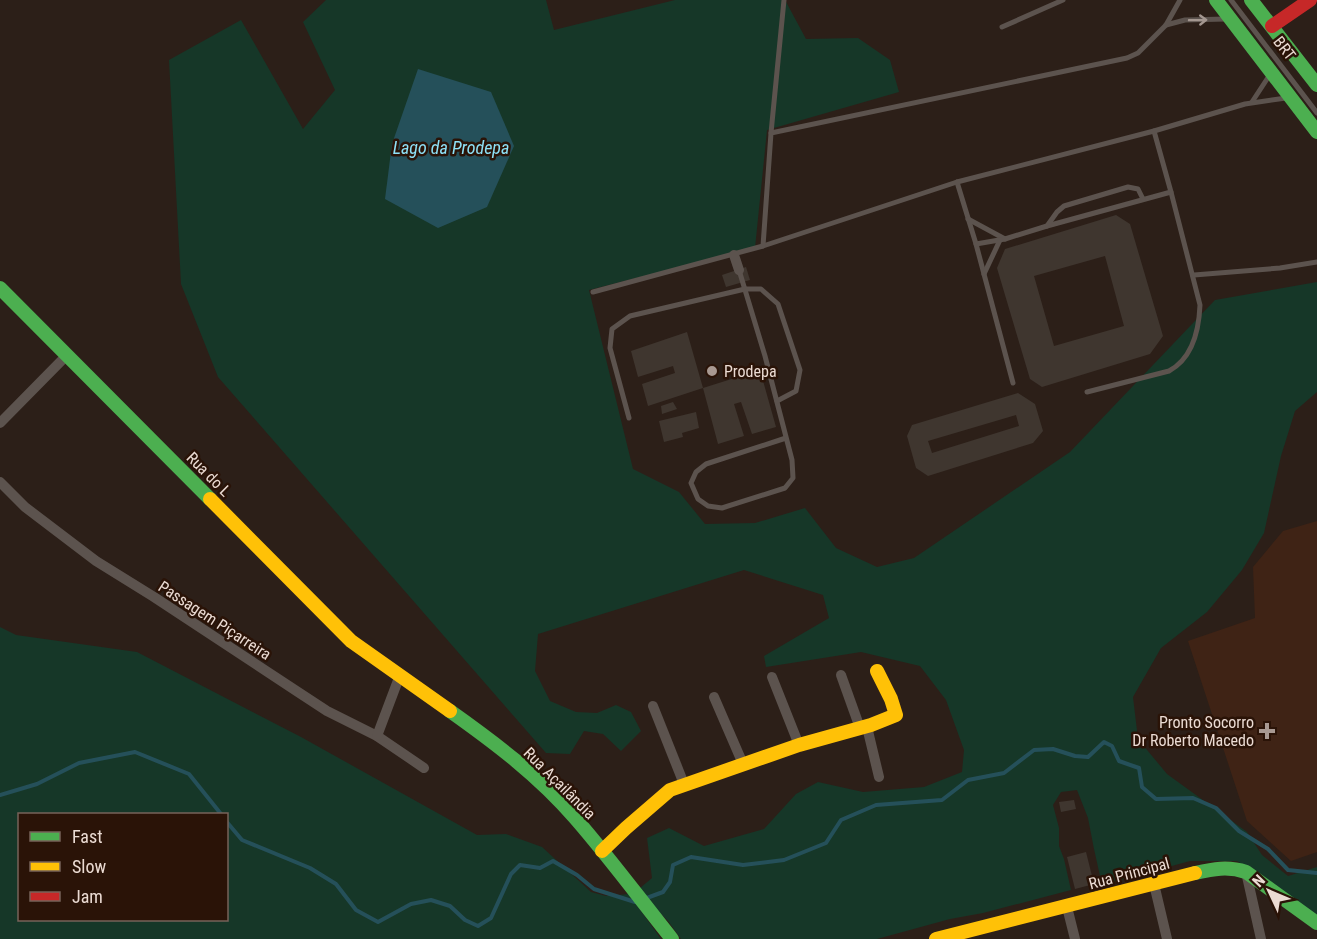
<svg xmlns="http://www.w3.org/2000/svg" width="1317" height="939" viewBox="0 0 1317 939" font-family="'Roboto Condensed',sans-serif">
<rect width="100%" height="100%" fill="#2c1f18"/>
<!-- built -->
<path fill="#3f2315" d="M1317,521v331l-26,9 -44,-40 -59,-180 67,-23 -2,-51 30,-36z"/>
<!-- green -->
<g fill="#163728" fill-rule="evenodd">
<path d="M326,0h220l8,30 121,-30h110l21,39 52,-1 32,22 9,32 -132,38 -12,118 -166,42 44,179 46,23 26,32 50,-1 50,-15 31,40 41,19 37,-9 156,-106 145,-152 102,-18v110l-22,19 -14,45 -17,77 -22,37 -35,42 -46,36 -28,49 5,42 29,35 80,58 15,23 26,21 29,-9v50l-80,-56h-47l-88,24 -8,-36 -6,-31 -11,-28 -16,2 -8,13 6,23v18l5,13 7,31 -88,23 -33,6 -73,20h-196l-13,-18 -22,-22 -6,-11 12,-10 -5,-40 22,-10 35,18 60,-17 32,-35 22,-12 45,10 61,-5 38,-15 2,-22 -18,-50 -26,-34 -59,-14 -95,15 -2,-11 65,-38 -6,-23 -79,-25 -206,64 -3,37 15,30 26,11 21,1 19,-8 15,7 10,19 -20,20 -18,-17 -19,-3 -14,23 -24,-1 -328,-376 -37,-93 -12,-224 72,-40 62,109 32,-39 -32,-68z"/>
<path d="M0,627l16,8 121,17 164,85 176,98 29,-1 36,13 49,45 15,4 23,-2 32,45h-661zM20,814h206v106h-206z"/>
</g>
<!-- water -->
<path fill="#25505a" d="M418,69l73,23 23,54 -27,61 -49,21 -53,-29 7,-55z"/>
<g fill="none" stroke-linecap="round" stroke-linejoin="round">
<!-- stream -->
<g stroke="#25505a" stroke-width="4">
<path d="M0,795l37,-11 42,-21 56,-11 54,22 32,40"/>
<path d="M226,821l16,19 68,28 26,16 20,26 22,12 33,-18 20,-4 19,6 15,14 13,6 13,-8 20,-44 9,-9 20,3 13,-7 24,14 17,14 41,13h2"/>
<path d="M644,899l19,-7 7,-10 3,-17 18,-8 52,8 41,-5 42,-17 15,-23 35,-15 66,-5 26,-20 36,-7 30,-23 19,-1 22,7 13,1 16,-15 8,4 7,15 20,7 3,19 14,12 37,-1 23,10 23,23 29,18 20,21 29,3"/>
</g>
</g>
<!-- building -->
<g fill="#3f362f" fill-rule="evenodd">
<path d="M1116,215l14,9 33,112 -13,18 -108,33 -12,-8 -33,-111 8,-19zM1105,256l19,70 -70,20 -20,-70z"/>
<path d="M746,267l4,13 -24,7 -4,-12z"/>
<path d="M687,332l16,56 -55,18 -6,-22 33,-11 -2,-7 -35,11 -7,-26z"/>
<path d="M760,370l16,57 -24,7 -11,-32 -7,2 10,32 -26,8 -15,-56z"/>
<path d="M1018,393l17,11 8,27 -10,12 -105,33 -12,-8 -9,-32 5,-11zM1016,415l3,11 -87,27 -4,-12z"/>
<path d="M673,402l4,7 -15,5 -1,-8z"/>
<path d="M696,412l3,16 -17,5 1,4 -19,5 -5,-21z"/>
<path d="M1074,800l2,9 -15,3 -2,-10z"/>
<path d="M1086,852l8,32 -19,5 -8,-32z"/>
</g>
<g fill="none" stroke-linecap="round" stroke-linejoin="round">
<!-- lane -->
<g stroke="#5c534e" stroke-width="5">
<path d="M1231,0l86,113"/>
<path d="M1166,25l19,-5 41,-1"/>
<path d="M1002,27l61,-27"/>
<path d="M1252,102l17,-26"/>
<path d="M771,133l13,-133"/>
<path d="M957,182l19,62 37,139"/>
<path d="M968,219l37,20"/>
<path d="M1047,226l124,-34 -17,-61"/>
<path d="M976,244l29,-5 42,-13 10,-14 7,-6 64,-19 10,2 5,10"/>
<path d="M763,246l194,-64 197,-51 91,-27 41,-6"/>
<path d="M739,270l26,86 27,104 1,18 -8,10 -63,20 -14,-2 -10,-7 -7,-16 5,-11 10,-8 80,-26"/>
<path d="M984,274l16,-34"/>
<path d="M1194,275l86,-7 37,-6"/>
<path d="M593,292l170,-46 8,-113 356,-75 11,-5 28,-28 14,-25"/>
<path d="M1087,392l82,-21c24,-13 30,-41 31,-66l-29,-113"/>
<path d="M629,418l-19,-70 2,-19 18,-13 115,-27h16l17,15 22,66 -4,21 -19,10"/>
</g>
<!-- street -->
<g stroke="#5c534e" stroke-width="10">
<path d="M734,255l5,15"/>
<path d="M0,423l67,-68"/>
<path d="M0,482l25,25 71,54 58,36 144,95 29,19 50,25 47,32"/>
<path d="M841,675l19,53"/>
<path d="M772,677l27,68"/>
<path d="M714,697l29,67"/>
<path d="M653,706l31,78"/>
<path d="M867,727l12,50"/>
<path d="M377,736l23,-61"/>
<path d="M1246,872l15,67"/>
<path d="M1154,884l13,55"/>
<path d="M1067,907l8,32"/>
</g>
<!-- fast -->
<g stroke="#4caf50" stroke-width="14">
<path d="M1216,0l101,132"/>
<path d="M1251,0l66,85"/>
<path d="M0,288l210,211"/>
<path d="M450,711c45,32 89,65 125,107 34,39 65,81 97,121"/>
<path d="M1195,873c18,-4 33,-7 51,-1l71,51"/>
</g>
<!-- slow -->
<g stroke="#ffc107" stroke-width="14">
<path d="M210,499l141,142 99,70"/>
<path d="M602,851l24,-23 44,-38 129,-45 72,-20 25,-10 -5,-16 -14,-28"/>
<path d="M936,939l259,-66"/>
</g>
<!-- jam -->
<path stroke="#c62828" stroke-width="14" d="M1272,26l38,-26"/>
</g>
<!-- one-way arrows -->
<defs><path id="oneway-shaft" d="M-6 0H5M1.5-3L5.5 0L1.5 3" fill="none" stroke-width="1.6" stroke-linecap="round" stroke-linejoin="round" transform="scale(1.5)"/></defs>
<use stroke="#a49790" href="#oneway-shaft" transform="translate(1198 20) rotate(-1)"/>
<!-- markers -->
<g fill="#a89992" stroke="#2a1307" stroke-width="2">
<circle cx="712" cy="371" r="6"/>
<path d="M1264 722h6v6h6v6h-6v6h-6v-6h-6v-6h6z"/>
</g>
<g text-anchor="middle" stroke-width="5" stroke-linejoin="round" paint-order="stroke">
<!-- street labels -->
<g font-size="16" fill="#ebdbd3" stroke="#2a1307">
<text transform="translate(1285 48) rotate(52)" y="6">BRT</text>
<text transform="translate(209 474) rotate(45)" y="6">Rua do L</text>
<text transform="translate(215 620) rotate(33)" y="6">Passagem Piçarreira</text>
<text transform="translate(560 783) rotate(45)" y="6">Rua Açailândia</text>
<text transform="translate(1129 873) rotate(-15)" y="6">Rua Principal</text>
</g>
<!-- poi labels -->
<g font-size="16" fill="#ebdbd3" stroke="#2a1307" text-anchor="start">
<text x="724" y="377">Prodepa</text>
<text x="1254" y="728" text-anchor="end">Pronto Socorro<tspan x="1254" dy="18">Dr Roberto Macedo</tspan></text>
</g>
<!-- water labels -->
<g font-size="18" font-style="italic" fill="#8ee1f7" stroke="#2a1307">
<text x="451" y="154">Lago da Prodepa</text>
</g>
</g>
<!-- legend -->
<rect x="18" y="813" width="210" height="108" fill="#2a1307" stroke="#776359" stroke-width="1.5"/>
<rect x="30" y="832" width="30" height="9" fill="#4caf50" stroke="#776359" stroke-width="1.5"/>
<text x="72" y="843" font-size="18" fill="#ebdbd3">Fast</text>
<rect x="30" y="862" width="30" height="9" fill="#ffc107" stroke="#776359" stroke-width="1.5"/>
<text x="72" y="873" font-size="18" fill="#ebdbd3">Slow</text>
<rect x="30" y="892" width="30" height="9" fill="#c62828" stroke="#776359" stroke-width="1.5"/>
<text x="72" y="903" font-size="18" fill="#ebdbd3">Jam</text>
<!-- north arrow -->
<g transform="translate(1269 891) rotate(314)" stroke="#2a1307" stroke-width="4.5" paint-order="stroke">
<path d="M0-4.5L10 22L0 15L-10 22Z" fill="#ebdbd3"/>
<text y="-9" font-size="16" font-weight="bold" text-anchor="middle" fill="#ebdbd3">N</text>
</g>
</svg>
